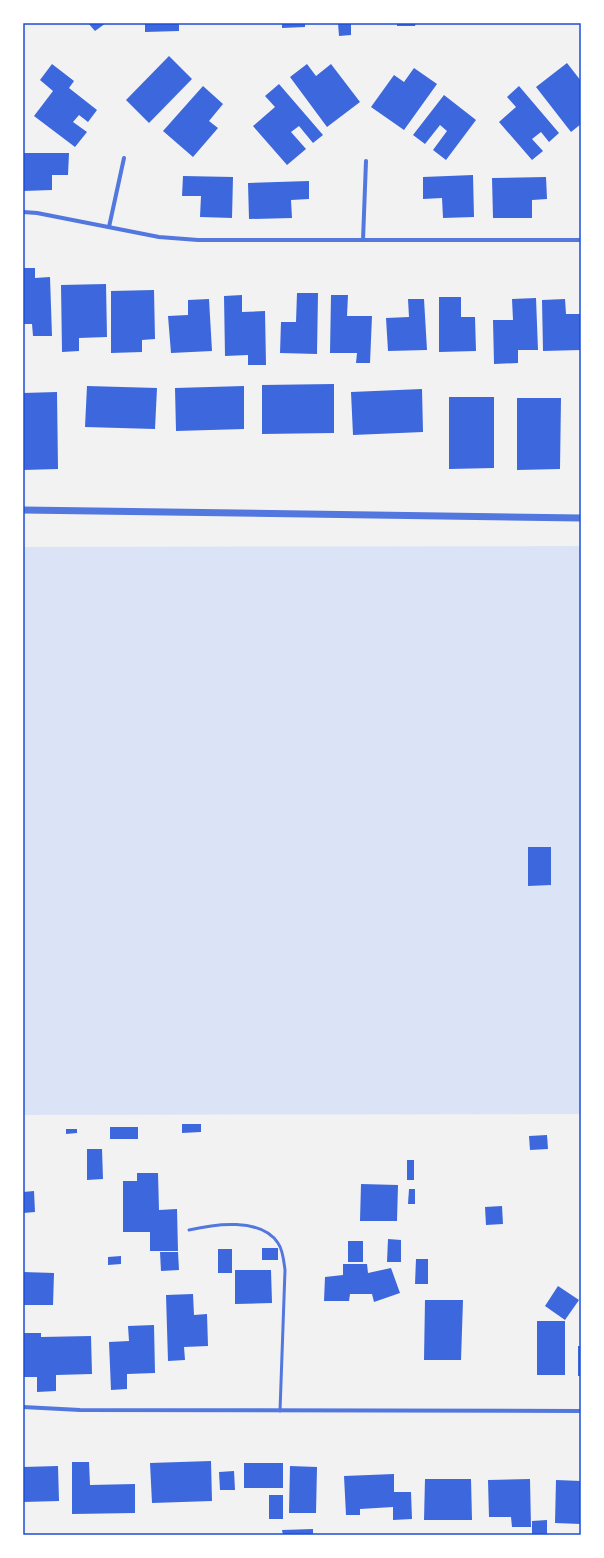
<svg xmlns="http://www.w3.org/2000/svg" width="604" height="1558" viewBox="0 0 604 1558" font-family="Roboto,sans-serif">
<rect width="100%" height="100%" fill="#f2f2f2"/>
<!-- green -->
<path fill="#dbe4f7" d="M581,546v568l-558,1v-568z"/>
<!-- building -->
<g fill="#3d67dc">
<path d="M88,23h18l-11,8z"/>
<path d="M145,23h34v8l-34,1z"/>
<path d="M282,23h23v4l-23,1z"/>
<path d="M338,23h13v12l-12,1z"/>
<path d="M397,23h19l-1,3h-18z"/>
<path d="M169,56l23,23 -43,44 -23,-23z"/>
<path d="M567,63l14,18v43l-10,8 -35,-45z"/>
<path d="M52,64l22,17 -5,7 28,22 -9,12 -9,-7 -6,7 14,10 -12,15 -41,-31 19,-25 -13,-11z"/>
<path d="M307,64l9,12 15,-12 29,38 -33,25 -37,-50z"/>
<path d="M414,68l23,16 -33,46 -33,-23 23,-32 10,7z"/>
<path d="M279,84l44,51 -10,8 -14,-17 -8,6 15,17 -19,16 -34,-39 22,-19 -10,-11z"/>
<path d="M203,86l20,18 -14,17 9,7 -25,29 -30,-26z"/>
<path d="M519,86l40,47 -10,9 -8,-10 -9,7 11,12 -11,9 -33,-38 17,-15 -9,-10z"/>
<path d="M444,95l32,25 -30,40 -13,-10 14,-19 -7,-6 -15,19 -12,-9z"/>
<path d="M23,153h46l-1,22h-16v15l-29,1z"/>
<path d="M473,175l1,42 -31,1 -1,-20 -19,1v-22z"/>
<path d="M183,176l50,1 -1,41 -32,-1 1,-21h-19z"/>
<path d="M546,177l1,22 -15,1v18h-39l-1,-40z"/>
<path d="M309,181v18l-18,1 1,18 -43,1 -1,-36z"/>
<path d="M23,268h12v10l15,-1 2,59h-19l-1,-12h-9z"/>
<path d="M106,284l1,53 -28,1v13l-17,1 -1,-67z"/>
<path d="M154,290l1,49 -13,1v12l-31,1v-62z"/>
<path d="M297,293h21l-1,61 -37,-1 1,-31h15z"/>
<path d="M242,295v17l23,-1 1,54h-18v-10l-23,1 -1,-60z"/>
<path d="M331,295h17l-1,21h25l-2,47h-14l1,-10h-27z"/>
<path d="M439,297h22v20h14l1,34 -37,1z"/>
<path d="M536,298l2,52h-20v13l-24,1 -1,-44h20l-1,-21z"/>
<path d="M209,299l3,52 -41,2 -3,-37 20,-1v-15z"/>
<path d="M408,299h16l3,51 -39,1 -2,-33 23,-1z"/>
<path d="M565,299l1,15h15v36l-38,1 -1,-51z"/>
<path d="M334,384v49l-72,1v-49z"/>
<path d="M87,386l70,2 -2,41 -70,-2z"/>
<path d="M244,386v43l-68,2 -1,-43z"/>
<path d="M422,389l1,43 -70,3 -2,-43z"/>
<path d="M57,392l1,77 -35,1v-77z"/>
<path d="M449,397h45v71l-45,1z"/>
<path d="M517,398h44l-1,71 -43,1z"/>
<path d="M528,847h23v38l-23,1z"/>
<path d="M182,1124h19v8l-19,1z"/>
<rect x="110" y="1127" width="28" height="12"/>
<path d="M66,1129h11v4l-11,1z"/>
<path d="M547,1135l1,14 -18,1 -1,-14z"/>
<path d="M87,1149h15l1,30 -16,1z"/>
<rect x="407" y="1160" width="7" height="20"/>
<path d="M137,1173h21l1,37 18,-1 1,42h-28v-19h-27v-51h14z"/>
<path d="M361,1184l37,1 -1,36h-37z"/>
<path d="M409,1189h6v15h-7z"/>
<path d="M34,1191l1,21 -12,1v-21z"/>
<path d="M502,1206l1,18 -17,1 -1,-18z"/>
<path d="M388,1239l13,1v22h-14z"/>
<rect x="348" y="1241" width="15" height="21"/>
<rect x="262" y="1248" width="16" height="12"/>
<rect x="218" y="1249" width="14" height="24"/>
<path d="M160,1252h18l1,18 -18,1z"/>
<path d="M121,1256v8l-13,1v-8z"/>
<path d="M416,1259h12v25h-13z"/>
<path d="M343,1264h24l1,9 23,-5 9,25 -26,9 -2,-8h-22l-1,7h-25l1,-24 18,-2z"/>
<path d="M235,1270h36l1,33 -37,1z"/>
<path d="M23,1272l31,1 -1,32h-30z"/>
<path d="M558,1286l21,14 -14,20 -20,-14z"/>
<path d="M193,1294l1,21 13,-1 1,32 -24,1 1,13 -17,1 -2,-66z"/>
<path d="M425,1300h38l-2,60h-37z"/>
<rect x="537" y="1321" width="28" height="54"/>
<path d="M154,1325l1,48 -28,1v15l-16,1 -2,-48 20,-1 -1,-15z"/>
<path d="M23,1333h18v4l50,-1 1,38 -36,1v16l-19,1v-15h-14z"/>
<rect x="578" y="1346" width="3" height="30"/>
<path d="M211,1461l1,40 -60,2 -2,-40z"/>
<path d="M72,1462h17l1,23 45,-1v29l-63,1z"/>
<rect x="244" y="1463" width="39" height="25"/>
<path d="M58,1466l1,35 -36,1v-35z"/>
<path d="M290,1466l27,1 -1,46h-27z"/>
<path d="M234,1471l1,19h-15l-1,-18z"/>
<path d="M394,1474v18h17l1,27 -19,1v-13l-33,2v6h-14l-2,-39z"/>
<path d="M425,1479h46l1,41h-48z"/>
<path d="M530,1479l1,48h-19l-1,-10h-22l-1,-37z"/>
<path d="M556,1480l25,1v43l-26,-1z"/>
<rect x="269" y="1495" width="14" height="24"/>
<path d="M547,1520v15h-15v-14z"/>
<path d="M313,1529v6h-30l-1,-5z"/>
</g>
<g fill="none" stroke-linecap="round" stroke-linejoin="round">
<!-- service -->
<path stroke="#5277de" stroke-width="3" d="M189,1230c25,-6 72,-13 89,13 5,7 6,19 7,27l-5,141"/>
<!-- minor -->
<g stroke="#5277de" stroke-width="4">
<path d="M23,212l14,1 122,24 39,3h383"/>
<path d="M109,227l15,-69"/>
<path d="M363,240l3,-79"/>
<path d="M23,1407l57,3 501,1"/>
</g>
<!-- tertiary -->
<path stroke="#5277de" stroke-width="7" d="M23,510l558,8"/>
</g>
<!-- border -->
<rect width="604" height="1558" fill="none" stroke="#ffffff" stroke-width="48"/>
<rect x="24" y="24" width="556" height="1510" fill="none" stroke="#1d4ed8" stroke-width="1.5"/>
</svg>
